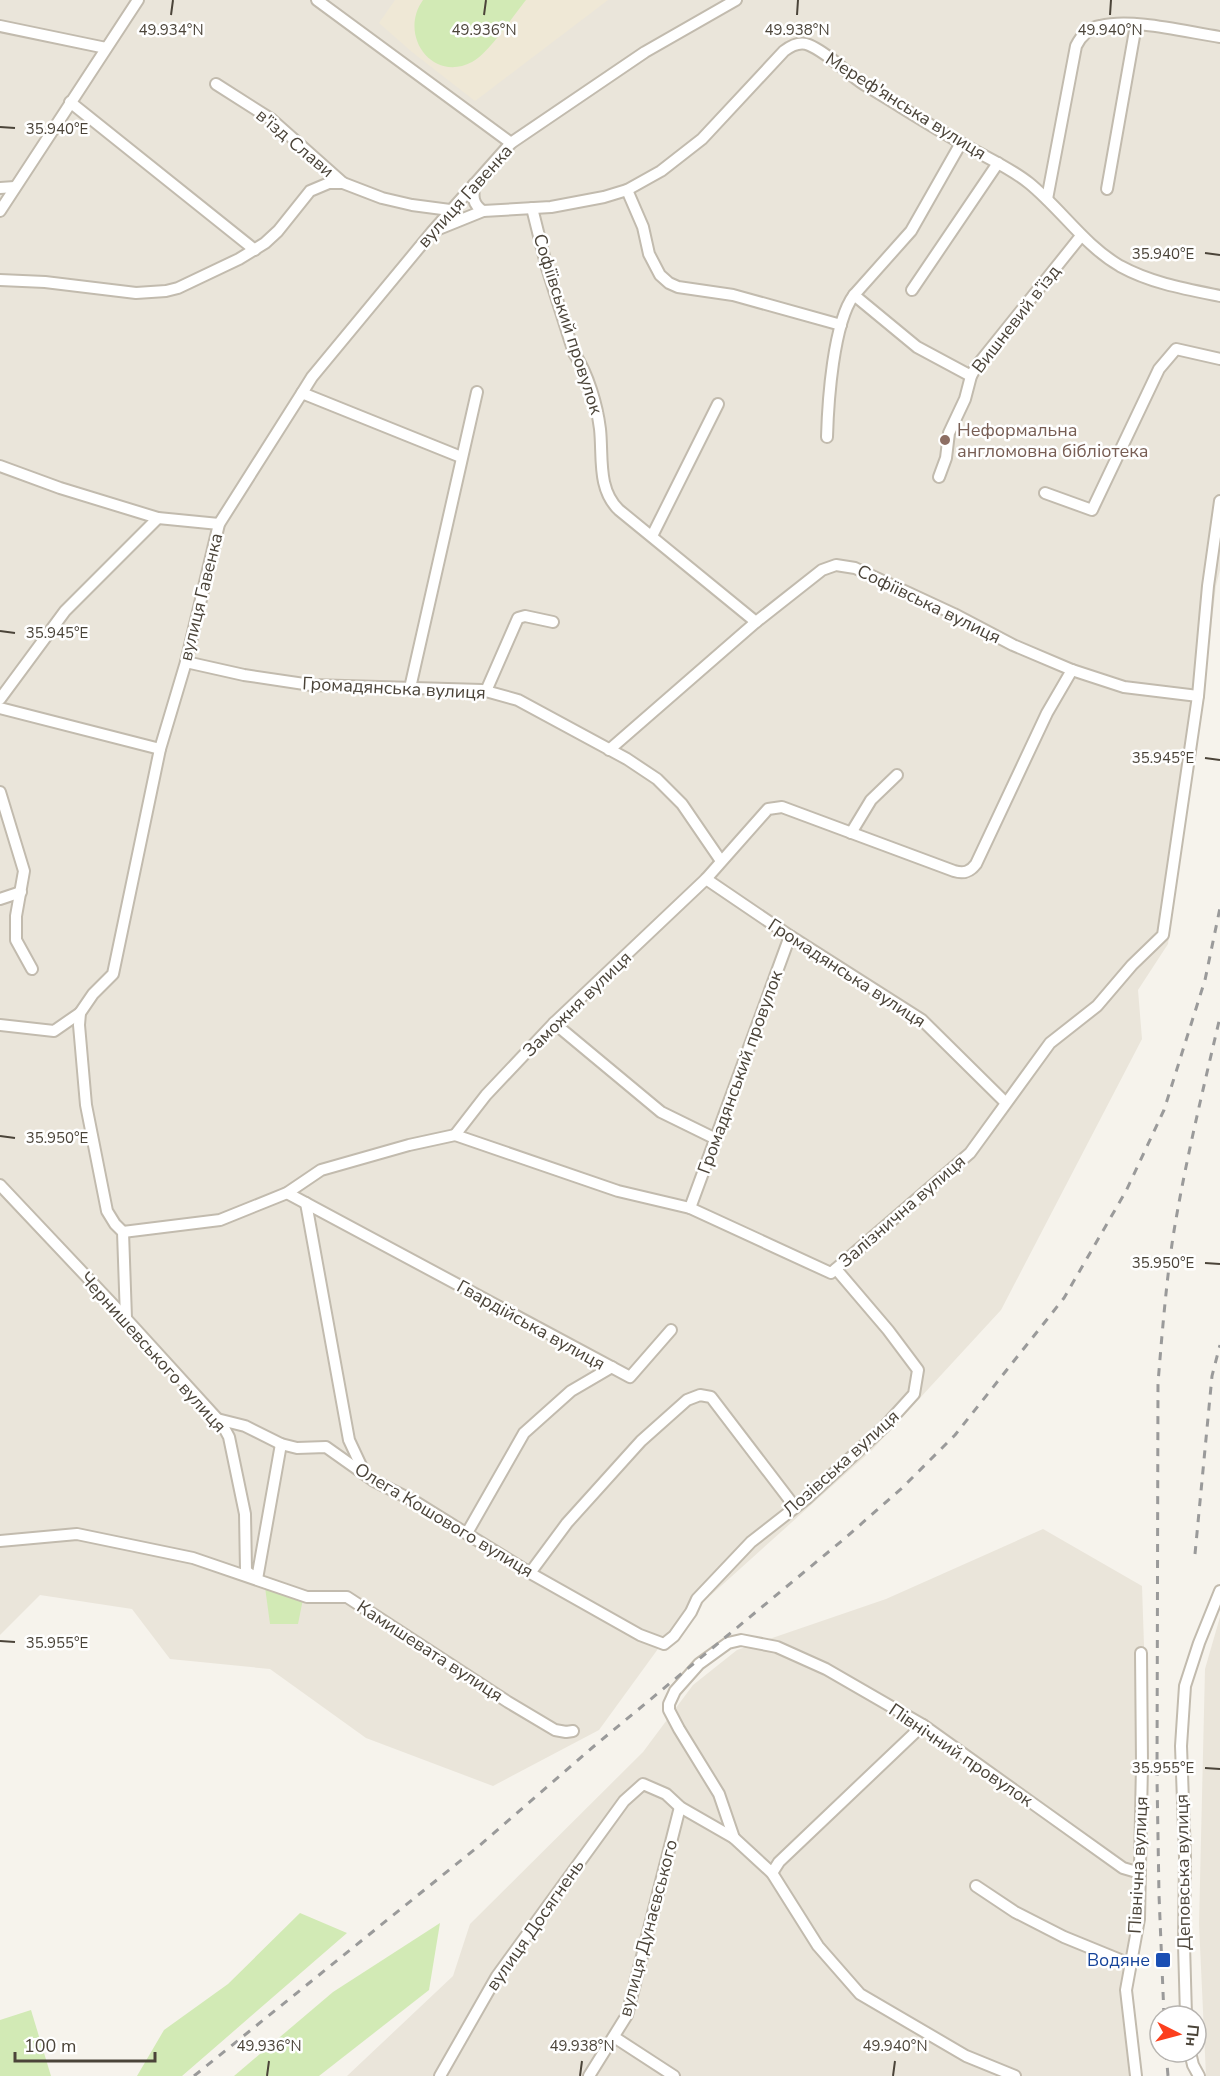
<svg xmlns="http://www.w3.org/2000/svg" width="1220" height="2076" viewBox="0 0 1220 2076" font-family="'Nunito Sans',sans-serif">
<rect width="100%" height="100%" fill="#f6f3ec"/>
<!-- residential -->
<g fill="#eae5da">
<path d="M0,0h1220v570l-4,16 -14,118 -34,240 -30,46 4,49 -141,271 -129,140 -201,181 -72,99 -106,56 -127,-48 -96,-69 -100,-10 -38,-50 -92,-14 -40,40z"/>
<path d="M1043,1529l99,57 6,179 -5,157 -12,53 10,101h-794l106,-100 17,-52 173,-172 50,-67 44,-35 149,-51z"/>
<path d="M1220,1617v459h-14l-7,-152 6,-255z"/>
</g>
<!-- education -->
<path fill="#efe8d6" d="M395,0h213l-133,101 -63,-49 -33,-29z"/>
<!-- green -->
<g fill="#d2eab5">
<path d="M423,0h103c-13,16 -37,53 -54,62 -40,21 -74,-27 -49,-62z"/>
<path d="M265,1587l38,12 -5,25h-28z"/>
<path d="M300,1913l47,20 -165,143h-45l27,-46 64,-46z"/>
<path d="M440,1923l-11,67 -110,86h-85l99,-84z"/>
<path d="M31,2010l20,66h-51v-56z"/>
</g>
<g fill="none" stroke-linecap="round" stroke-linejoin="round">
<!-- minor casing -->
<g stroke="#c2bbae" stroke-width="14">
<g id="minor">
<path d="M317,0l194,143"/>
<path d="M0,26l106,22"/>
<path d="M216,84l55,35 72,64"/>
<path d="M70,102l185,148"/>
<path d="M474,184c-1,12 -2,20 9,27"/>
<path d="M0,188l15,-1"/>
<path d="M1107,189l29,-164"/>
<path d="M627,190l16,37 6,27 11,21 9,8 9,4 55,8 108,30"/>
<path d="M1047,199l29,-153c5,-10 12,-18 24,-20 33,-8 86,6 120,11"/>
<path d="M532,208l15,60 27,85c14,21 23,52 26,76 3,28 -3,60 19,81l137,112"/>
<path d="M0,211l138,-211"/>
<path d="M436,230l47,-19 68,-4 53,-10 23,-7 34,-19 41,-32 82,-88c8,-6 16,-10 25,-6 21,9 37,28 56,40 32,19 64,40 98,59 22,13 46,23 66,39 32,26 55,62 91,83 31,17 65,23 100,30"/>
<path d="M0,280l45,2 91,11 30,-2 12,-3 61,-29 26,-16 13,-12 32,-40 19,-8h14l39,15 30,7 38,5"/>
<path d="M912,290l86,-127"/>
<path d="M854,295l63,52 54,29"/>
<path d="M302,393l159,64"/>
<path d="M827,437c1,-35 6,-114 27,-142l57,-64 50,-88"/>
<path d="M0,466l60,22 98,30 61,6"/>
<path d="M939,477l7,-19 3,-25 16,-34 6,-23 5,-9 105,-131"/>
<path d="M1045,493l47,17 67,-141 17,-20 44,10"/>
<path d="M652,536l66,-132"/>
<path d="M186,662l58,13 67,10 171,5 36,10 109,59 30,20 25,25 39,57"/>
<path d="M410,688l67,-296"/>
<path d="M486,691l32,-73 7,-2 28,6"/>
<path d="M0,699l65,-88 93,-93"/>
<path d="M0,708l160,41"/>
<path d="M609,750l147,-128 66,-52 14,-5 19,3 99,46 59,31 59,25 52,17 74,9"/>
<path d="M0,792l24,79 -8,45v24l16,29"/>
<path d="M851,833l20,-33 26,-25"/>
<path d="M706,879l84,57 132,84 83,82"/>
<path d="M0,899l21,-7"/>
<path d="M554,1023l107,89 55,27"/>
<path d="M0,1025l54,6 26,-18"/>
<path d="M455,1135l163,56 72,17 141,65 139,-120 80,-110 47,-37 35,-41 31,-30 35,-239 10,-110 12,-85"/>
<path d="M455,1135l31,-40 68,-72 152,-144 62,-70 14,-2 172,64c10,3 16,1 22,-7l71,-151 25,-43"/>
<path d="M0,1185l119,126 103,113 7,13 16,77 1,57 11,8 24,-135"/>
<path d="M287,1193l343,184 41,-47"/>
<path d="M306,1203l43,237 15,32"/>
<path d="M690,1208l100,-272"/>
<path d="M123,1232l97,-12 67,-27 34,-23 88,-25 46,-10"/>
<path d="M126,1318l-3,-86 -8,-8 -8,-13 -21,-106 -7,-80 1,-12 13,-19 20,-20 47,-225 26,-87 33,-138 83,-131 10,-16 120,-145 79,-89 134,-91 91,-52"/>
<path d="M217,1419l28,7 36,18 16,4 29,-1 48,34 40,20 116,72 110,62 24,9 10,-8 17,-24 6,-13 54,-57 55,-43 79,-73 29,-32 4,-24 -30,-40 -52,-61"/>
<path d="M467,1533l57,-100 47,-42 41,-24"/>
<path d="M0,1541l77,-7 116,24 114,39h40l161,105 47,28 11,2 7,-1"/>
<path d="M530,1573l37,-50 74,-82 46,-41 13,-5 11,2 84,110"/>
<path d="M734,1838l-15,-44 -40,-65 -10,-19v-6l6,-13 24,-27 29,-21 13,-3 36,7 49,22 97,56 200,143 17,5"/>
<path d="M772,1873l7,-11 144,-137"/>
<path d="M976,1886l39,26 49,25 66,27"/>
<path d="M1186,2016l-2,-72 1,-87 -4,-111 4,-60 14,-43 21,-52"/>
<path d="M614,2037l60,39"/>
<path d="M1190,2052l3,13 6,11"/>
<path d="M440,2076l57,-100 127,-175 19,-17 23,10 14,13 54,31 38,35 46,73 42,48 106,62 49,20"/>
<path d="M589,2076l38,-61 53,-208"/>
<path d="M1136,2076l-10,-86 13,-71 3,-155 -1,-111"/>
</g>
</g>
<!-- minor -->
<use href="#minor" stroke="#fff" stroke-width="10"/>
<!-- rail -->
<g stroke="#9a9a9a" stroke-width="3" stroke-dasharray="8 8" stroke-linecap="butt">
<path d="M1195,1554l17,-178 8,-31"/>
<path d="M1164,2016l-5,-121 -2,-117 1,-395c4,-49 8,-98 15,-146 12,-74 30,-147 47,-220"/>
<path d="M1166,2052l2,24"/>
<path d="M194,2076l286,-231 113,-98 251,-208 58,-51 53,-53 109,-137 62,-107 38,-81 41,-130 15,-72"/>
</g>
</g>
<!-- ticks -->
<path fill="none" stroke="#4b4439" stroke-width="2" d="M171,15l2,-15M484,15l2,-15M797,15l1,-15M1110,15l1,-15M0,127l15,1M1205,253l15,2M0,631l15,2M1205,758l15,2M0,1136l15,2M1205,1263l15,1M0,1641l15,1M1205,1768l15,1M267,2076l2,-15M580,2076l2,-15M893,2076l2,-15"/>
<!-- markers -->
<circle fill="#8d6e63" stroke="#fff" stroke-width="2" cx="945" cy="440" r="6"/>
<rect fill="#1a4fb4" stroke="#fff" stroke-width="2" x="1155" y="1952" width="16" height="16" rx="3"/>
<g text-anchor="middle" stroke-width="5" stroke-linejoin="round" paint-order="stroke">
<!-- street labels -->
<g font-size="18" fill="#4b4439" stroke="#fff">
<text transform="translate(906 106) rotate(32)" y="6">Мереф'янська вулиця</text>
<text transform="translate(295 143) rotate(40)" y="6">в'їзд Слави</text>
<text transform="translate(465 196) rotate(-48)" y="6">вулиця Гавенка</text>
<text transform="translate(1016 319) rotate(-52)" y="6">Вишневий в’їзд</text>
<text transform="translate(568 324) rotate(72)" y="6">Софіївський провулок</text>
<text transform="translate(201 597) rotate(-76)" y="6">вулиця Гавенка</text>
<text transform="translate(929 604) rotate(26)" y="6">Софіївська вулиця</text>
<text transform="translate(394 688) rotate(3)" y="6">Громадянська вулиця</text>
<text transform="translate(847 973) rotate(33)" y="6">Громадянська вулиця</text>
<text transform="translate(577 1004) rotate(-44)" y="6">Заможня вулиця</text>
<text transform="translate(740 1072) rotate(-70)" y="6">Громадянський провулок</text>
<text transform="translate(902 1211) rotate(-41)" y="6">Залізнична вулиця</text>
<text transform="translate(531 1325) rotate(29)" y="6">Гвардійська вулиця</text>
<text transform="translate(153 1352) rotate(48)" y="6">Чернишевського вулиця</text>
<text transform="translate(841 1463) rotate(-42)" y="6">Лозівська вулиця</text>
<text transform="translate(444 1520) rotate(31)" y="6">Олега Кошового вулиця</text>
<text transform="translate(430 1651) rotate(33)" y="6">Камишевата вулиця</text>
<text transform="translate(961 1755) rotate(34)" y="6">Північний провулок</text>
<text transform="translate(1138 1865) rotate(-87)" y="6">Північна вулиця</text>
<text transform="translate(1183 1872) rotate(-91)" y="6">Деповська вулиця</text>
<text transform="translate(535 1925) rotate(-55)" y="6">вулиця Досягнень</text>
<text transform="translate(648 1928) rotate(-75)" y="6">вулиця Дунаєвського</text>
</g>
<!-- education labels -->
<g font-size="18" fill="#785e54" stroke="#fff" text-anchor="start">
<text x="957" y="436">Неформальна<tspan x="957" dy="21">англомовна бібліотека</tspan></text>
</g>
<!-- transit labels -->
<g font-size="18" fill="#164399" stroke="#fff" text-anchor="end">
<text x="1150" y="1966">Водяне</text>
</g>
</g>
<g font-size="15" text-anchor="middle" fill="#4b4439" stroke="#fff" stroke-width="5" stroke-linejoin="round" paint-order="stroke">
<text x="171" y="35">49.934°N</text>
<text x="484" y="35">49.936°N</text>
<text x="797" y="35">49.938°N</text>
<text x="1110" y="35">49.940°N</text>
<text x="57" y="134">35.940°E</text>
<text x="1163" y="259">35.940°E</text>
<text x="57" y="638">35.945°E</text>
<text x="1163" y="763">35.945°E</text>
<text x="57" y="1143">35.950°E</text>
<text x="1163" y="1268">35.950°E</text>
<text x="57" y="1648">35.955°E</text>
<text x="1163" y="1773">35.955°E</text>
<text x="269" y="2051">49.936°N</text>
<text x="582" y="2051">49.938°N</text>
<text x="895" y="2051">49.940°N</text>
</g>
<!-- north arrow -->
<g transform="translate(1178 2034) rotate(96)"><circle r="28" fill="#ffffff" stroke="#b7b4b0" stroke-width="1.5"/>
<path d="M0-4.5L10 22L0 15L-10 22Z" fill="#fc3f1d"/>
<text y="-9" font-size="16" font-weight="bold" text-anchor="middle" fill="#4b4439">Пн</text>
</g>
<!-- scale -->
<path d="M15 2052v9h140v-9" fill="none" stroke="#4b4439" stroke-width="3"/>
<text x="24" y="2052" font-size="18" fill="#4b4439" stroke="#ffffff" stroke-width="4.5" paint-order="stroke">100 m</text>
</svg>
